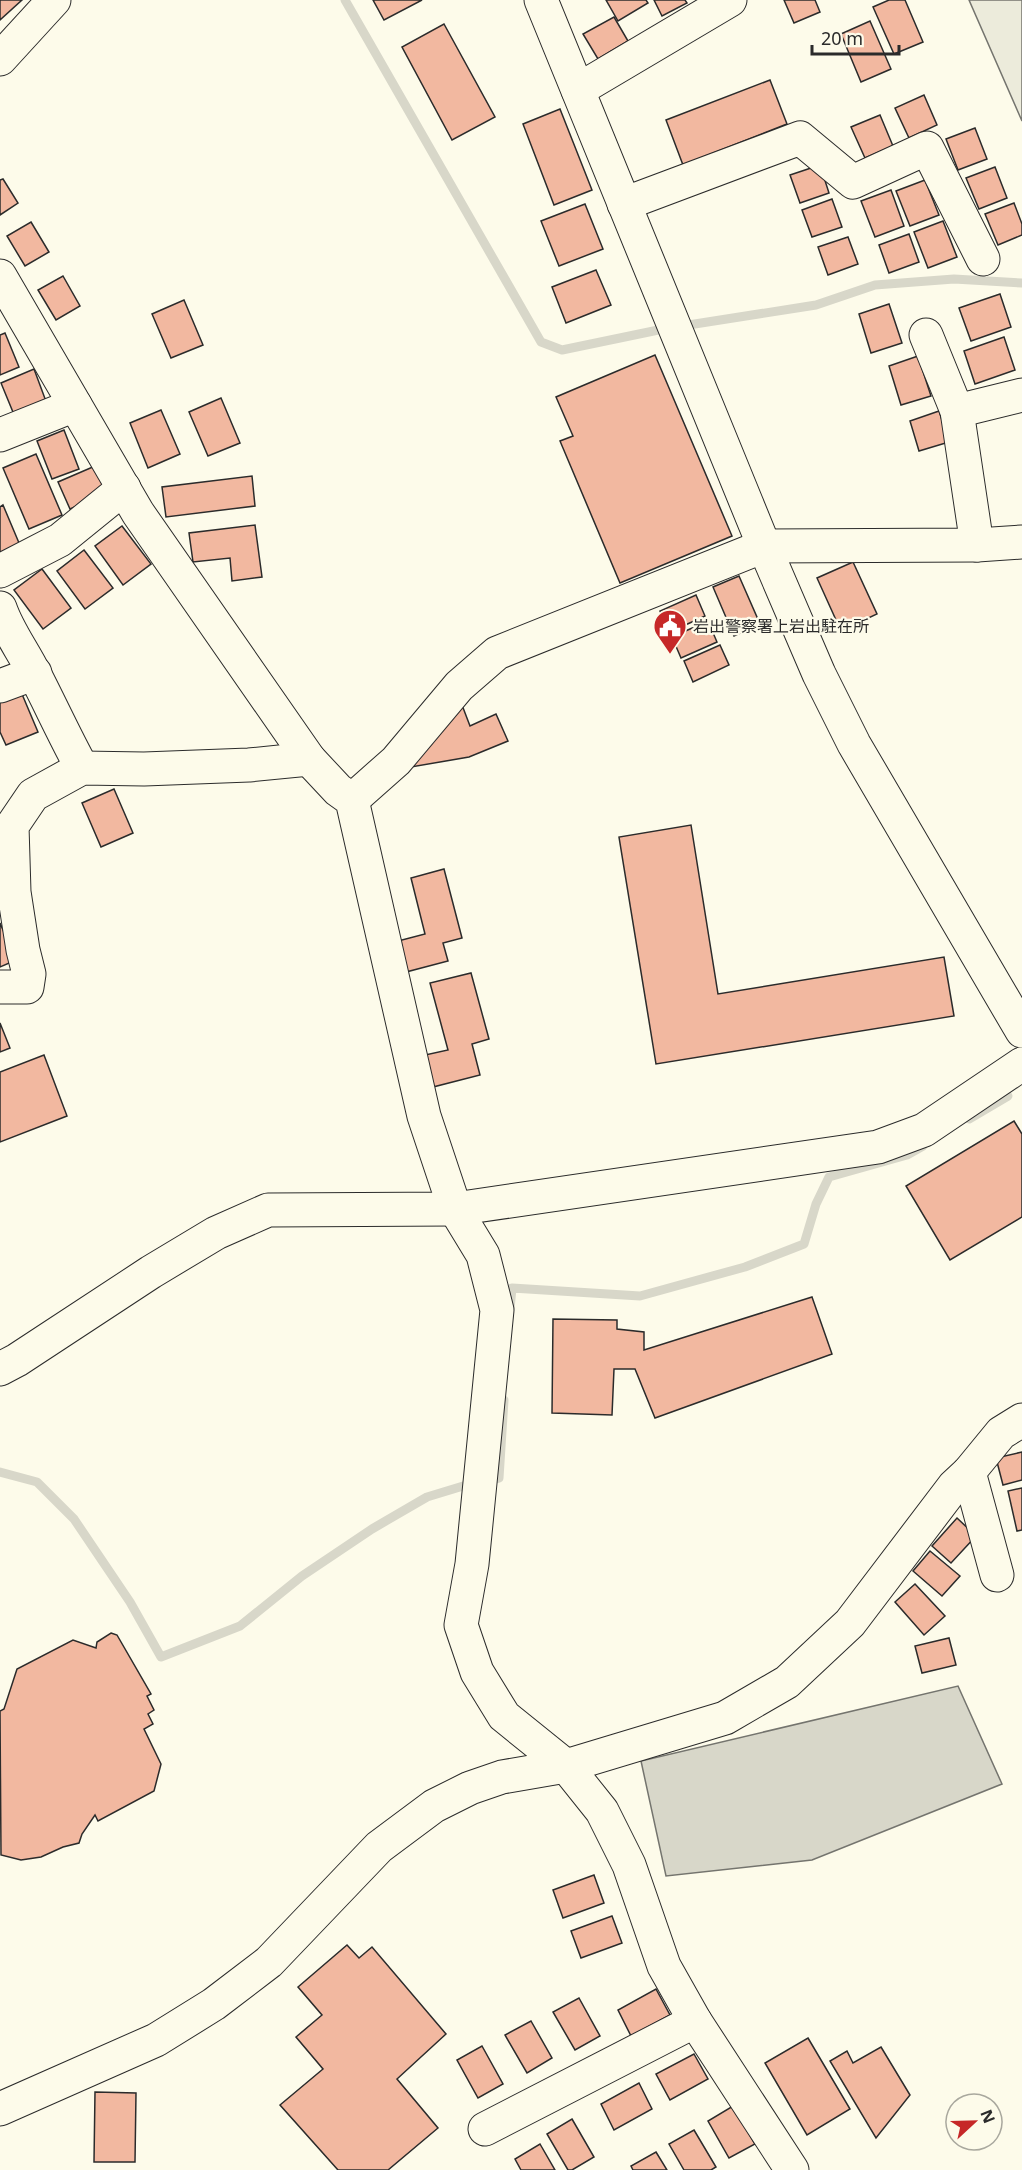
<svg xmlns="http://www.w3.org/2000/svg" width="1022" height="2170" viewBox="0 0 1022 2170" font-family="'Noto Sans','Noto Sans JP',sans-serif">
<rect width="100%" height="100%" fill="#fdfbea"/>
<!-- green -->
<path fill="#ecebdb" stroke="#74746e" stroke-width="1.5" d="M969,0h53v121z"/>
<!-- water -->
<path fill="#d8d7c9" stroke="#74746e" stroke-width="1.5" d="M958,1686l44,98 -190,76 -146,16 -25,-115z"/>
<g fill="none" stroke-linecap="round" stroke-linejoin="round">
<!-- stream -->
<g stroke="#d8d7c9" stroke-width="9">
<path d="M345,0l196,342 21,8 106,-22"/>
<path d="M682,326l134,-21 59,-20 79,-6 68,4"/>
<path d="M969,1119l39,-23"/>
<path d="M510,1309l2,-21 128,8 105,-29 59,-23 12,-40 13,-27 78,-22 16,-9"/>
<path d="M0,1472l37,10 37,37 56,83 31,55 79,-31 62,-50 70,-47 55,-32 46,-14"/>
<path d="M486,1481l13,-3 5,-78"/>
</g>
</g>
<!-- building -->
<g fill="#f2b8a0" stroke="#2b2b2b" stroke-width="1.5">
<path d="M0,0h22l-22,20z"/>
<path d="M373,0h49l-38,20z"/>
<path d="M606,0h40l2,3 -30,18z"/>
<path d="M654,0h31l2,3 -25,13z"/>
<path d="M784,0h31l5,12 -26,11z"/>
<path d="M889,0h16l18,42 -29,12 -21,-47z"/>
<path d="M614,17l14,24 -30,18 -15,-25z"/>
<path d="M870,21l21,48 -30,13 -20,-48z"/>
<path d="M444,24l51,93 -43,23 -50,-93z"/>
<path d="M770,80l17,44 -104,41 -17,-45z"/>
<path d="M924,95l13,30 -28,13 -14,-30z"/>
<path d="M560,109l32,81 -38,15 -31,-81z"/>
<path d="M880,115l13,31 -28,12 -14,-31z"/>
<path d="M975,128l12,31 -29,11 -12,-31z"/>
<path d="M820,165l9,28 -29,10 -10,-28z"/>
<path d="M995,167l12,31 -28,11 -13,-31z"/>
<path d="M3,179l15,24 -18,12v-35z"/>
<path d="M925,180l14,35 -29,11 -14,-35z"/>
<path d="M891,190l13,36 -29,11 -14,-36z"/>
<path d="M832,199l10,28 -30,10 -10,-27z"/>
<path d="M1014,203l8,21v11l-24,10 -13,-31z"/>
<path d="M585,204l18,45 -44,17 -18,-45z"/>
<path d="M943,221l14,36 -29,11 -14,-36z"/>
<path d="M31,222l18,30 -24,14 -18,-30z"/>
<path d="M909,234l10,28 -30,11 -10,-28z"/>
<path d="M848,237l10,27 -30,11 -10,-28z"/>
<path d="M596,270l15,35 -45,18 -14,-36z"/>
<path d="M63,276l17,30 -24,14 -18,-30z"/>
<path d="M1000,294l11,33 -40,14 -12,-33z"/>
<path d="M184,300l19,45 -32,13 -19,-44z"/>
<path d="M889,304l13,39 -31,10 -12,-39z"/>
<path d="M5,333l14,34 -19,8v-40z"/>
<path d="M1004,337l11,33 -40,14 -11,-33z"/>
<path d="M655,355l77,181 -112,47 -60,-142 13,-5 -17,-39z"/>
<path d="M918,356l13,40 -30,9 -12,-39z"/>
<path d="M34,369l13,35 -32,13 -14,-34z"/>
<path d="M221,398l19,45 -32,13 -19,-44z"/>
<path d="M161,410l19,44 -32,14 -18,-45z"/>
<path d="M939,411l10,31 -30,9 -9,-30z"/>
<path d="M64,430l15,39 -27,10 -15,-38z"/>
<path d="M36,454l26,61 -33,14 -26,-61z"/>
<path d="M95,466l12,27 -37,16 -12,-27z"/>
<path d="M252,476l3,30 -89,11 -4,-30z"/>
<path d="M3,505l19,45 -22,9v-52z"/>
<path d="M255,525l7,52 -30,4 -2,-23 -37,4 -4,-29z"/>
<path d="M122,526l29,38 -28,21 -28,-39z"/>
<path d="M84,550l29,38 -28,21 -28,-38z"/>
<path d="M853,562l24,52 -36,17 -24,-53z"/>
<path d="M42,569l29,39 -28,21 -29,-39z"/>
<path d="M739,576l21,48 -26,12 -21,-49z"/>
<path d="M696,595l9,21 -35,16 -10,-21z"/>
<path d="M708,621l9,21 -36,16 -9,-21z"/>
<path d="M720,645l9,20 -36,17 -9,-21z"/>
<path d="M19,687l19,45 -32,13 -6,-13v-37z"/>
<path d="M462,705l8,21 26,-12 12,27 -39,16 -58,10z"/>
<path d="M114,789l19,44 -32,14 -19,-44z"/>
<path d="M691,825l27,169 226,-37 10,59 -298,48 -37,-227z"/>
<path d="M444,869l18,69 -19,5 5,18 -42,11 -8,-31 27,-7 -14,-56z"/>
<path d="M0,923l16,37 -16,7z"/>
<path d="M471,973l18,66 -17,5 8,31 -47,12 -8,-32 23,-5 -18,-67z"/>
<path d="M0,1023l10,25 -10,4z"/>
<path d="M44,1055l23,61 -67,26v-70z"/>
<path d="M1014,1121l8,13v83l-72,43 -44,-74z"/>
<path d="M812,1297l20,57 -177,64 -20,-49h-21l-2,46 -60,-2 1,-94 64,1v9l27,3v18z"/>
<path d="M1022,1452v28l-19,5 -7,-27z"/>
<path d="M1022,1488v42l-5,1 -9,-40z"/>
<path d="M957,1518l19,18 -25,27 -19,-17z"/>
<path d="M930,1551l30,25 -18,20 -29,-25z"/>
<path d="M915,1584l30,32 -21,19 -29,-33z"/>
<path d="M111,1633l6,2 34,59 -4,2 7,14 -6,4 5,10 -9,5 17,35 -7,27 -56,30 -3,-6 -13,19 -3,9 -16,4 -22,10 -20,3 -20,-5 -1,-144 4,-2 13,-40 56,-29 23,8 1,-6z"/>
<path d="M949,1638l7,27 -34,8 -7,-27z"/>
<path d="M594,1875l10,28 -41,15 -10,-28z"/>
<path d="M612,1916l10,27 -41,15 -10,-27z"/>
<path d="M347,1945l12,13 13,-11 74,87 -49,45 41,49 -50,42h-50l-58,-65 43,-36 -27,-32 26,-22 -24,-28z"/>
<path d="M656,1989l14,26 -39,21 -13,-26z"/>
<path d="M579,1998l21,38 -25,14 -22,-38z"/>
<path d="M531,2021l21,37 -25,15 -22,-38z"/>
<path d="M808,2038l42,71 -43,26 -42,-72z"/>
<path d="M482,2046l21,38 -25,14 -21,-38z"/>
<path d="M881,2047l29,48 -34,43 -46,-77 17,-10 6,12z"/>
<path d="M694,2054l14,25 -38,21 -14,-26z"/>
<path d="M639,2083l13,26 -38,21 -13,-26z"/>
<path d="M95,2092l41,1 -1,69h-41z"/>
<path d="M733,2106l22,38 -26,14 -21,-37z"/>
<path d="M572,2119l22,38 -22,13h-4l-21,-36z"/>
<path d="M694,2130l22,37 -5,3h-27l-15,-26z"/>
<path d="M540,2144l15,26h-34l-6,-11z"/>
<path d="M656,2152l11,18h-34l-2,-4z"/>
</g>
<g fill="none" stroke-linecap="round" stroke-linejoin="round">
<!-- minor casing -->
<g stroke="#2b2b2b" stroke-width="35">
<g id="minor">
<path d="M541,0l223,546 55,128 35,70 168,287"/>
<path d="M0,59l54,-59"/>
<path d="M578,90l152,-90"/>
<path d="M624,204l176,-66 53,44 74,-34 56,111"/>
<path d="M0,276l138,237 171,246 29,31 14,10 72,316 31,93 28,46 14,55 -25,254 -11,61 16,47 27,44 62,50 36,45 27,54 35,101 31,55 97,149"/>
<path d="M926,335l31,76 20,134"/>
<path d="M957,411l65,-16"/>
<path d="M0,435l75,-30"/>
<path d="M0,571l60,-31 64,-52"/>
<path d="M0,608c8,24 24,44 35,67 16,31 30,62 47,93"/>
<path d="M0,686l35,-13"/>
<path d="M352,800l44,-39 63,-75 38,-33 267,-107 213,-1 45,-3"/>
<path d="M0,987h27l2,-13 -6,-24 -9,-58 -2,-66 21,-31 49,-27 62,1 105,-4 60,-6"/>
<path d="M0,1369l17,-9 134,-88 65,-39 52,-23 187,-1 423,-62 46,-17 98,-66"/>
<path d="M969,1472l28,103"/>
<path d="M0,2109l156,-69 58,-36 55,-42 110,-115 55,-41 36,-18 32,-11 64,-11 159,-48 62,-36 63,-59 104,-137 15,-14 32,-39 21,-13"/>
<path d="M485,2129l210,-108"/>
</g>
</g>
<!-- minor -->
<use href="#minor" stroke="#fdfbea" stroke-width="33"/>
</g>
<!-- icons -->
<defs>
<g id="civic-pin" transform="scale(1.725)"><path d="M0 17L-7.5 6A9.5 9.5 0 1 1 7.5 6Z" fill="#c62828" stroke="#fdfbea"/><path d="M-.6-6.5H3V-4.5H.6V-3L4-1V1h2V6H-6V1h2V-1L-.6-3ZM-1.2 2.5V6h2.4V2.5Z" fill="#fff"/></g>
</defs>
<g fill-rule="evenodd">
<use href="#civic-pin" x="670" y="626"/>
</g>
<g text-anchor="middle" stroke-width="4.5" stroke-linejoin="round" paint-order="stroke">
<!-- poi labels -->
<g font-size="16" fill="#2b2b2b" stroke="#fdfbea" text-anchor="start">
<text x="693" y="632">岩出警察署上岩出駐在所</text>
</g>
</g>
<!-- north arrow -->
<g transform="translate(974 2122) rotate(68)"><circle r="28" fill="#fdfbea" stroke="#a9a89e" stroke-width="1.5"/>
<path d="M0-4.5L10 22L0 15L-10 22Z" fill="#c62828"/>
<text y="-9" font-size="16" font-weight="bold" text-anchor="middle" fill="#2b2b2b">N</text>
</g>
<!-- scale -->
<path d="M812 45v9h87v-9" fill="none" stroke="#2b2b2b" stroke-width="3"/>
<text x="821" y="45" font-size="18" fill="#2b2b2b" stroke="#fdfbea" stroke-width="4.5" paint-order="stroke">20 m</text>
</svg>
